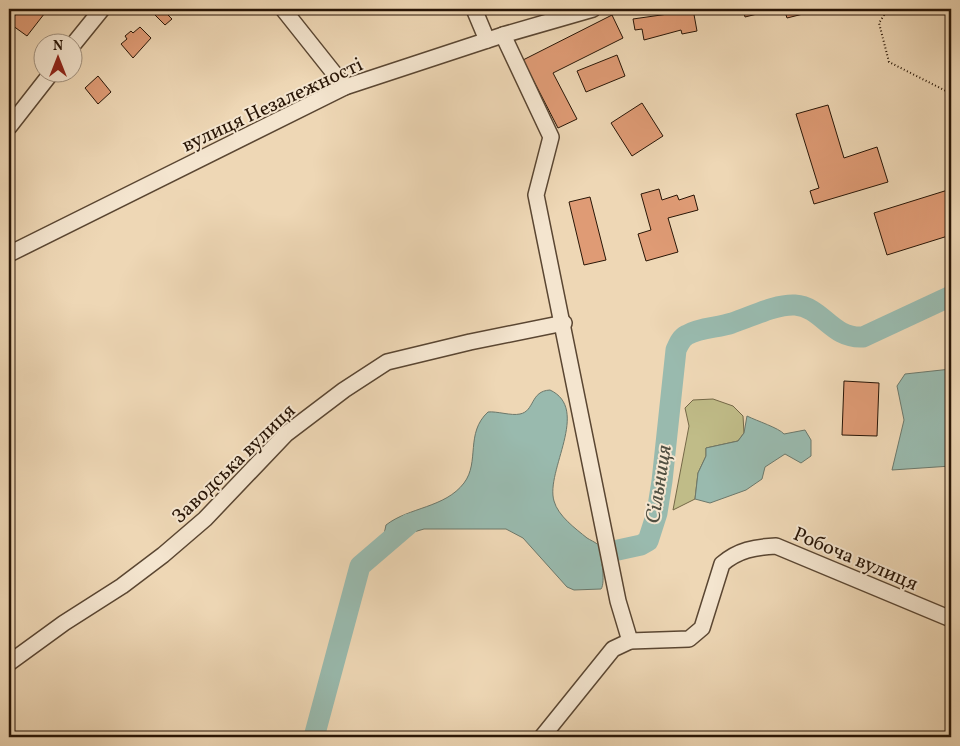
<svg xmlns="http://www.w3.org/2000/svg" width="960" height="746" viewBox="0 0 960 746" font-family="Vollkorn,serif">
<rect width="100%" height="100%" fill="#eed7b5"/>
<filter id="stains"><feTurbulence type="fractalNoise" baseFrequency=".004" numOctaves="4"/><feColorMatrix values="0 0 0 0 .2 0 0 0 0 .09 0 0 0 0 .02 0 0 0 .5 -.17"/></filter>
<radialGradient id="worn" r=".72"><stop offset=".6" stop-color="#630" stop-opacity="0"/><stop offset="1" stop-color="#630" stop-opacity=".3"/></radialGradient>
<!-- green -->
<path fill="#c0bc88" stroke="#746847" d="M713,399l20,7 10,10 1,17 -6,8 -32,7v8l-8,17 -3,26 -22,11 16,-84 -4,-18 8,-8z"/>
<!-- water -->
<g fill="#99baae" stroke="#6c786b">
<path d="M951,369v97l-59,4 12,-50 -7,-34 8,-12z"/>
<path d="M550,390c41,19 -5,81 4,111 4,15 22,28 33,37 3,2 8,4 10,6 4,7 9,39 4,45l-27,1 -7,-3 -44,-49 -17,-9h-82l-17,5 -19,10 -5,-5 3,-14c23,-18 59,-17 78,-42 16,-21 1,-50 24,-71 9,-1 23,4 32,2 15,-3 10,-23 30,-24z"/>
<path d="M747,416c10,5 32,12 37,18l21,-4 6,10v16l-10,7 -16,-9 -20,13 -3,12 -16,11 -36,13 -15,-4 3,-26 8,-17v-8l32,-7 6,-8z"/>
</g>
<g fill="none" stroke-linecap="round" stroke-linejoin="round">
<!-- river -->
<g stroke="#99baae" stroke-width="21">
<path d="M571,552l15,5 55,-12 7,-4 9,-28 5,-32 14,-131c3,-7 5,-12 11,-15 14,-8 31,-7 45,-12 19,-6 43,-19 63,-18 28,2 36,34 68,32l88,-41"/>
<path d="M314,737l46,-171 49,-42"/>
</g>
</g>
<!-- building -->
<g fill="#df9b75" stroke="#281506">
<path d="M20,9h28l-21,27 -18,-13z"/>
<path d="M159,9h3l10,10 -7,6 -11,-11z"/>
<path d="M681,9h12l4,22 -15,3 -1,-4 -37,10 -2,-11 -7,1 -2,-11 49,-7z"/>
<path d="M743,9h34l-32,8z"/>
<path d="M784,9h39l-36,9z"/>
<path d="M612,15l11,23 -70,35 24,46 -19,9 -35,-68z"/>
<path d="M140,27l11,11 -18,20 -12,-14 6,-5 -2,-3 6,-5 2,2z"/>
<path d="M617,55l8,21 -39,16 -9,-21z"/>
<path d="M98,76l13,16 -13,12 -13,-16z"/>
<path d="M642,103l21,33 -31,20 -21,-33z"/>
<path d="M828,105l16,53 33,-11 11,35 -74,22 -4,-13 9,-3 -23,-74z"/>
<path d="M659,189l3,11 15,-5 2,5 15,-5 4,15 -30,8 10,34 -32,9 -8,-27 13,-4 -10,-36z"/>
<path d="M951,189v46l-64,20 -13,-42z"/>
<path d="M590,197l16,63 -22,5 -15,-63z"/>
<path d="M844,381l35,2 -2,53 -35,-1z"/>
</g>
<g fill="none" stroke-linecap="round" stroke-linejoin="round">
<!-- minor casing -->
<g stroke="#5a4632" stroke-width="18">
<g id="minor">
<path d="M283,9l62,78"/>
<path d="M474,9l13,31"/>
<path d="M503,35l48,102 -15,58 82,406 12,40"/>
<path d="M72,46l30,-37"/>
<path d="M9,127l43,-55"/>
<path d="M9,254l336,-167 158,-52 90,-26"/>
<path d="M9,663l55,-40 58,-37 41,-31 42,-36 81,-85 58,-44 43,-28 83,-20 94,-19"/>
<path d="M542,737l71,-88 17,-8 59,-2 13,-11 20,-64c16,-14 33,-17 54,-18l175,73"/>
</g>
</g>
<!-- path -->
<path stroke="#281506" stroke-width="2" stroke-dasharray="1 2.5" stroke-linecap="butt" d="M888,9l-9,14 10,39 59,30h3"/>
<!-- minor -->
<use href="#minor" stroke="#f4e5cf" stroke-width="15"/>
</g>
<g text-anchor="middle" stroke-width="4" stroke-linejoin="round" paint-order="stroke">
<!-- street labels -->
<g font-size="20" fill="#281506" stroke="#f4e5cf">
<text transform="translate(272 104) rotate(-25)" y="7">вулиця Незалежності</text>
<text transform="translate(233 463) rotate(-44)" y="7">Заводська вулиця</text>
<text transform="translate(856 558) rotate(23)" y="7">Робоча вулиця</text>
</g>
<!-- water labels -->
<g font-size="21" font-style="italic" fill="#504f41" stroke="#f4e5cf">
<text transform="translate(658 484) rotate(-81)" y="7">Сільниця</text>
</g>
</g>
<!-- margin -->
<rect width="960" height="746" fill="none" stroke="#eed7b5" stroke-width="30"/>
<rect x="10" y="10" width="940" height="726" fill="none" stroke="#281506" stroke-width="2.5"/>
<rect x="15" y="15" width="930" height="716" fill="none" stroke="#281506"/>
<!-- north arrow -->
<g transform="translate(58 58)"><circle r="24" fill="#f4e5cf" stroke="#a2927f"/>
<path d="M0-4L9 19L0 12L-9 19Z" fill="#8f2418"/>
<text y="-8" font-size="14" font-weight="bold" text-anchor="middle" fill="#281506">N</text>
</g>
<rect width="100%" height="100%" filter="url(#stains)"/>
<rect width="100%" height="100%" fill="url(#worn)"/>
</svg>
